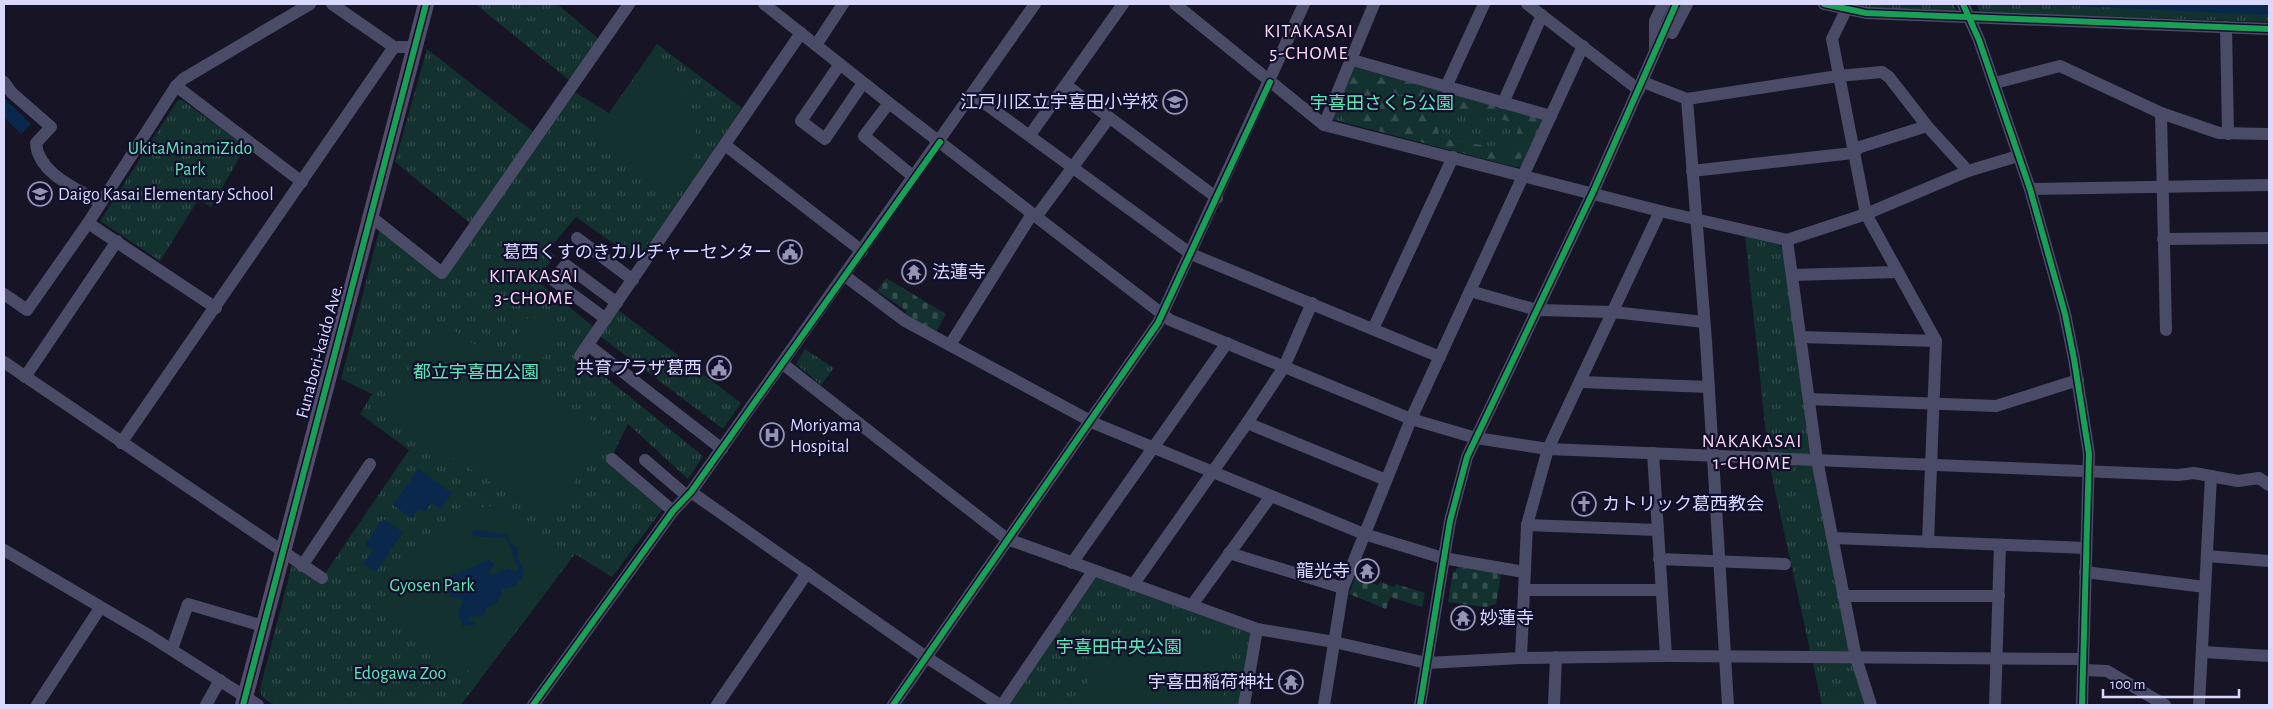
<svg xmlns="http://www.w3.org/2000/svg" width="2273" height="709" viewBox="0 0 2273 709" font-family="'Alegreya Sans','Noto Sans JP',sans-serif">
<defs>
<pattern id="grass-tufts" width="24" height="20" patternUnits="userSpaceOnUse" patternTransform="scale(1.25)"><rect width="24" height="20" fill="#12312f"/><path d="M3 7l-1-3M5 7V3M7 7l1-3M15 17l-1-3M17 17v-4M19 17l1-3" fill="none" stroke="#344e4e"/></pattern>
<pattern id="forest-firs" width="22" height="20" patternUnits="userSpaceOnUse" patternTransform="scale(1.25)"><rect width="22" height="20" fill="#12312f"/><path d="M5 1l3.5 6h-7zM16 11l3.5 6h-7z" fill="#344e4e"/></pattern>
<pattern id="cemetery-stones" width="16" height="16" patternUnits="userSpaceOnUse" patternTransform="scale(1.25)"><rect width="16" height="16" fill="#12312f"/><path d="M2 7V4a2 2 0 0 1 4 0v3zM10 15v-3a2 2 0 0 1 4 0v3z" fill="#344e4e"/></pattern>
</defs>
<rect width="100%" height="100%" fill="#171525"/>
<!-- grass -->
<g fill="url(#grass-tufts)">
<path d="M475,4h82l42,35 -29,42z"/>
<path d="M1836,4h117l6,10 -113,-7z"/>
<path d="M1976,4h293v18l-289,-10z"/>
<path d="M657,44l85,64 -102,150v4l-64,-45 -28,33 7,6 -19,24 64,52 17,-23 124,94 -18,26 -130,-98 -10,28 120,97 -15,23 -60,-55 -18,36 55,46 -53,71 -37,-23 -114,151h-187l-12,-8 -2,-8 32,-125 28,17 89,-131 -49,-36 12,-20 -31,-15 39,-152 63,48 33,-47 -81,-66 32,-113 113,88 33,-46 36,22z"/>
<path d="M1353,67l189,52 1,3 -20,44 -7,1 -185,-48z"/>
<path d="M178,100h4l64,46 -35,61 -13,-7 -38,61 -60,-40z"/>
<path d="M1745,235l33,8 7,8 81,454h-44l-53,-242z"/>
<path d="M805,349l29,19 -13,17 -25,-21z"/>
<path d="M1095,577l158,57 -12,71h-234z"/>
</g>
<!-- forest -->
<path fill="url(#forest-firs)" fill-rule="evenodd" d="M1350,74c65,3 129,27 192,45l-26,48 -172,-45 -5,-22zM1396,93l124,31 -9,26 -72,-12 -2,-29 -45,-2z"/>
<!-- cemetery -->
<g fill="url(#cemetery-stones)">
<path d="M886,278l60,36 -10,18 -31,-18 2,-3 -30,-20z"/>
<path d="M1459,567l42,7 -5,30 -10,3 -38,-5 5,-30z"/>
<path d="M1355,578l23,7 2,-3 14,5 2,-3 29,9 -3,14 -32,-10 -4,12 -37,-15z"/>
</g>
<!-- garden -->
<g fill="#12312f">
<path d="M655,50c28,31 55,78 34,120 -5,9 -13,17 -18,26l-76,-57 -1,-4z"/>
<path d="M530,315l30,19 -16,24 -31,-17z"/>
<path d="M440,322l165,107 -53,92 -171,-109z"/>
<path d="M466,499l15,11 5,-6 84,54 -90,120 -101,-69 38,-58 8,4z"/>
<path d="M1096,634l128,5 7,7 -9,59h-135l2,-66z"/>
</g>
<!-- water -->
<g fill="#0a284c">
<path d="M2030,4h239v11z"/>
<path d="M5,99l26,25 -10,10 -17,-17z"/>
<path d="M418,469l34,24 -12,16 -9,-6 -6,9 -6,-4 -7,10 -19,-13z"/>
<path d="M383,519l20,13 -27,40 -13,-8 10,-14 -8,-5z"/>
<path d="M476,530l31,5 4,9 7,4v10l6,14 -7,13 -14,4 -5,13 -12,6 -1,6 -4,3 -4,-2 -7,2 -2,3 6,3 2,5 -5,-3 -8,1 -5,-13 5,-11 -1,-2 -12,-4 -4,-12 1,-6 41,-18 7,4 -6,8 1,4 19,-8 3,3h5l2,-3c-6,-10 -7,-21 -13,-30l-33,-2 -2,-3z"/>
</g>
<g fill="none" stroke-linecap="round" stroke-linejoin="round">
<!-- minor -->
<g stroke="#4a4b66" stroke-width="12">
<path d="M332,4l62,43h21"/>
<path d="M764,4l125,99 281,217 241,99 65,19 72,11 630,26 16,-2 44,8 21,-3 10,7"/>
<path d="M1175,4l149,121 336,86 127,29 79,-26 102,-43 50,-15"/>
<path d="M1527,4l112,86"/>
<path d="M1824,4l42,9 403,16"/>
<path d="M1963,4l16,36 51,149 35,125 9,45 15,95 -7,251"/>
<path d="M1846,10l-14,29 34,175 70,127 -8,201"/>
<path d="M2226,27l2,107"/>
<path d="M1672,33l15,-29"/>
<path d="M816,45l27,-41"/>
<path d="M1655,48v-27l8,-17"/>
<path d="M1352,60l199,56"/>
<path d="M840,64l-39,57 24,18 38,-56"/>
<path d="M4,82l8,11 39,34 -15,16c2,31 42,46 65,60"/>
<path d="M1643,82l44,17 151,-23 44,-4 7,5 38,49 41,45"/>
<path d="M1995,83l65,-17 101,47 58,20 50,1"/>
<path d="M1066,85l151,113"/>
<path d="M176,86l126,96"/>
<path d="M1446,87l38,-83"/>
<path d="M972,94l219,160 249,103"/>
<path d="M1687,99l19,242 22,364"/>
<path d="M889,103l-25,33 45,37"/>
<path d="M1503,103l39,-88"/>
<path d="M2161,113l5,217"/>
<path d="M1324,125l50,-121"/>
<path d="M1030,135l93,-131"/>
<path d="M725,145l137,106"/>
<path d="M1692,171l161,-18 7,-6 67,-21"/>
<path d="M2030,189l239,-4"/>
<path d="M370,216l72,57 187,-269"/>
<path d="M1036,217l73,-99"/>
<path d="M88,223l128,85"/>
<path d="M577,238l56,42"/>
<path d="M2163,239l106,-1"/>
<path d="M1787,240l30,220 39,198 15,47"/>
<path d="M1792,275l105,-3"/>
<path d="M845,276l60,45 191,103 268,110 79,24 81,14"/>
<path d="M1470,291l67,19 76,2 91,10"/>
<path d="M4,294l23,16 61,-87 88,-137 7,-7 127,-75"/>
<path d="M606,319l-53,-39 13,-15 51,38"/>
<path d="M1373,329l80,-172"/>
<path d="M1801,337l135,4"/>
<path d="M588,345l134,104"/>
<path d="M950,345l82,-131"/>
<path d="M580,356l221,-323"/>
<path d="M4,362l318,216"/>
<path d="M783,364l224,175 250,90 77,13 93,21 94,-5 145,-2 417,3"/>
<path d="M25,377l92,-136"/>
<path d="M1581,382l128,5"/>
<path d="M1809,399l187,7 82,-26"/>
<path d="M1247,423l139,57"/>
<path d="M121,443l273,-396"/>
<path d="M1653,453l13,203"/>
<path d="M612,459l61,52"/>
<path d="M645,460l42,36"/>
<path d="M691,492l235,165 74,48"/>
<path d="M1527,525l130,5"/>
<path d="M1833,538l253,10"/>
<path d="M4,550l146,86 108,69"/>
<path d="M1229,553l114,35"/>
<path d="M2207,556l62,5"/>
<path d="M1659,559l126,5"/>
<path d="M1072,563l155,-220"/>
<path d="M302,566l68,-102"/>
<path d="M2085,572l120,15"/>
<path d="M1133,585l114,-162 37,-56 28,-64"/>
<path d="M1524,590h137"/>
<path d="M1843,596h156"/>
<path d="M1192,605l79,-109"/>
<path d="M172,649l16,-45 75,22"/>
<path d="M2203,652l66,4"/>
<path d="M1521,658l6,-133 21,-76 112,-238"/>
<path d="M2083,670l24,1 58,34"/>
<path d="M37,705l63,-97"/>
<path d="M206,705l14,-25"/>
<path d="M533,705l140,-194 18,-19 344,-488"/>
<path d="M717,705l90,-132"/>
<path d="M893,705l265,-382 146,-319"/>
<path d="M1002,705l91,-134"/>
<path d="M1244,705l13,-76"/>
<path d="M1324,705l19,-117 68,-169 172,-373"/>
<path d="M1420,705l30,-184 17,-64 126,-265 83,-188"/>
<path d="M1554,705l2,-48"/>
<path d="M1995,705l5,-160"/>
<path d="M2199,705l12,-229"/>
</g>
<!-- major -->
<path stroke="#534c6b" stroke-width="16" d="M243,705l183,-701"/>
<!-- cycleway casing -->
<g stroke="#110f2b" stroke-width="9">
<g id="cycleway">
<path d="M1824,4l42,9 403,16"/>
<path d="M1963,4l16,36 51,149 35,125 9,45 15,95 -7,251"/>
<path d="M243,705l183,-701"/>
<path d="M533,705l140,-194 18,-19 249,-350"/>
<path d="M893,705l265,-382 112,-241"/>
<path d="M1420,705l30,-184 17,-64 126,-265 83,-188"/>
</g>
</g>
<!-- cycleway -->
<use href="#cycleway" stroke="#1a9f57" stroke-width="6"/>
</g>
<!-- icons -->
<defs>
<g id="school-ring" transform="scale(1.25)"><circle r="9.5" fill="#110f2b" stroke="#9594b3" stroke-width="1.5"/><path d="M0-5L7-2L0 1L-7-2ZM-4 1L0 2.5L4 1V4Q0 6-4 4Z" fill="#9594b3"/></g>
<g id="civic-ring" transform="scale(1.25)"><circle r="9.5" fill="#110f2b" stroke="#9594b3" stroke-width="1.5"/><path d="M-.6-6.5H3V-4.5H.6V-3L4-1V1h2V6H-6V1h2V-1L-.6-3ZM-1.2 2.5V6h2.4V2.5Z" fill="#9594b3"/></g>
<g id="temple-ring" transform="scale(1.25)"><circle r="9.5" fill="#110f2b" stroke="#9594b3" stroke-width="1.5"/><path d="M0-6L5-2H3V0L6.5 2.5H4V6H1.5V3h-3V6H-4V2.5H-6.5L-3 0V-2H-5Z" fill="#9594b3"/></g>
<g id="hospital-ring" transform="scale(1.25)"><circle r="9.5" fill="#110f2b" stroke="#9594b3" stroke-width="1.5"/><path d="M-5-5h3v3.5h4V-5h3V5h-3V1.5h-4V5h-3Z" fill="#9594b3"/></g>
<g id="church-ring" transform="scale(1.25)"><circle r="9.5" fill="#110f2b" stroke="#9594b3" stroke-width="1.5"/><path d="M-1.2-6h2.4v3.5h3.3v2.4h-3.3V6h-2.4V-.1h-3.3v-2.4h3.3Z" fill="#9594b3"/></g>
</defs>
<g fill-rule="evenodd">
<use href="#school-ring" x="1175" y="102"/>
<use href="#school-ring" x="40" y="194"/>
<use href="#civic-ring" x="790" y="252"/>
<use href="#temple-ring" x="914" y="272"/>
<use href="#civic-ring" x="719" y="368"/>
<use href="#hospital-ring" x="772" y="435"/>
<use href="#church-ring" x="1584" y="504"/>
<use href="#temple-ring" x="1367" y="571"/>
<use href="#temple-ring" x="1463" y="618"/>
<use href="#temple-ring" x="1291" y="682"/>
</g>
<g text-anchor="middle" stroke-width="4.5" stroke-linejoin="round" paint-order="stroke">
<!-- poi labels -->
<g font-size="18" fill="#d9d8ff" stroke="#110f2b" text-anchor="end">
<text x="1158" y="108">江戸川区立宇喜田小学校</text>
<text x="58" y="200" text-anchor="start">Daigo Kasai Elementary School</text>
<text x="772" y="258">葛西くすのきカルチャーセンター</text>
<text x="932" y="278" text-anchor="start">法蓮寺</text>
<text x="702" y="374">共育プラザ葛西</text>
<text x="790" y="431" text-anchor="start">Moriyama<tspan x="790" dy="21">Hospital</tspan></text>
<text x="1602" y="510" text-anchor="start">カトリック葛西教会</text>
<text x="1350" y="577">龍光寺</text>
<text x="1480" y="624" text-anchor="start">妙蓮寺</text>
<text x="1274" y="688">宇喜田稲荷神社</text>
</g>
<!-- park labels -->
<g font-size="18" fill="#5be9b7" stroke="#110f2b">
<text x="1382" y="109">宇喜田さくら公園</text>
<text x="190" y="154">UkitaMinamiZido<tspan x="190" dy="21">Park</tspan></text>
<text x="476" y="378">都立宇喜田公園</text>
<text x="432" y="591">Gyosen Park</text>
<text x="1119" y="653">宇喜田中央公園</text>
<text x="400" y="679">Edogawa Zoo</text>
</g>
<!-- street labels -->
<g font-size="18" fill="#d9d8ff" stroke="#110f2b">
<text transform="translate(319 351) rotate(-75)" y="6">Funabori-kaido Ave.</text>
</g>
<!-- neighbourhood labels -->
<g font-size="19" letter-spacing="1" fill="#ffdaf5" stroke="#110f2b">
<text x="1309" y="37">KITAKASAI<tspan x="1309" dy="22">5-CHOME</tspan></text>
<text x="534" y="282">KITAKASAI<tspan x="534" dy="22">3-CHOME</tspan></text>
<text x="1752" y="447">NAKAKASAI<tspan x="1752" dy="22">1-CHOME</tspan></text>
</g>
</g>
<!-- border -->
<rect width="2273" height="709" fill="none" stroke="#d9d8ff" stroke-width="10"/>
<!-- scale -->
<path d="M2103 689v8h136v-8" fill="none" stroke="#d9d8ff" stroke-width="2.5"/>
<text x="2110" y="689" font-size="15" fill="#d9d8ff" stroke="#110f2b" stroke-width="4" paint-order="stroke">100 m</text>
</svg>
